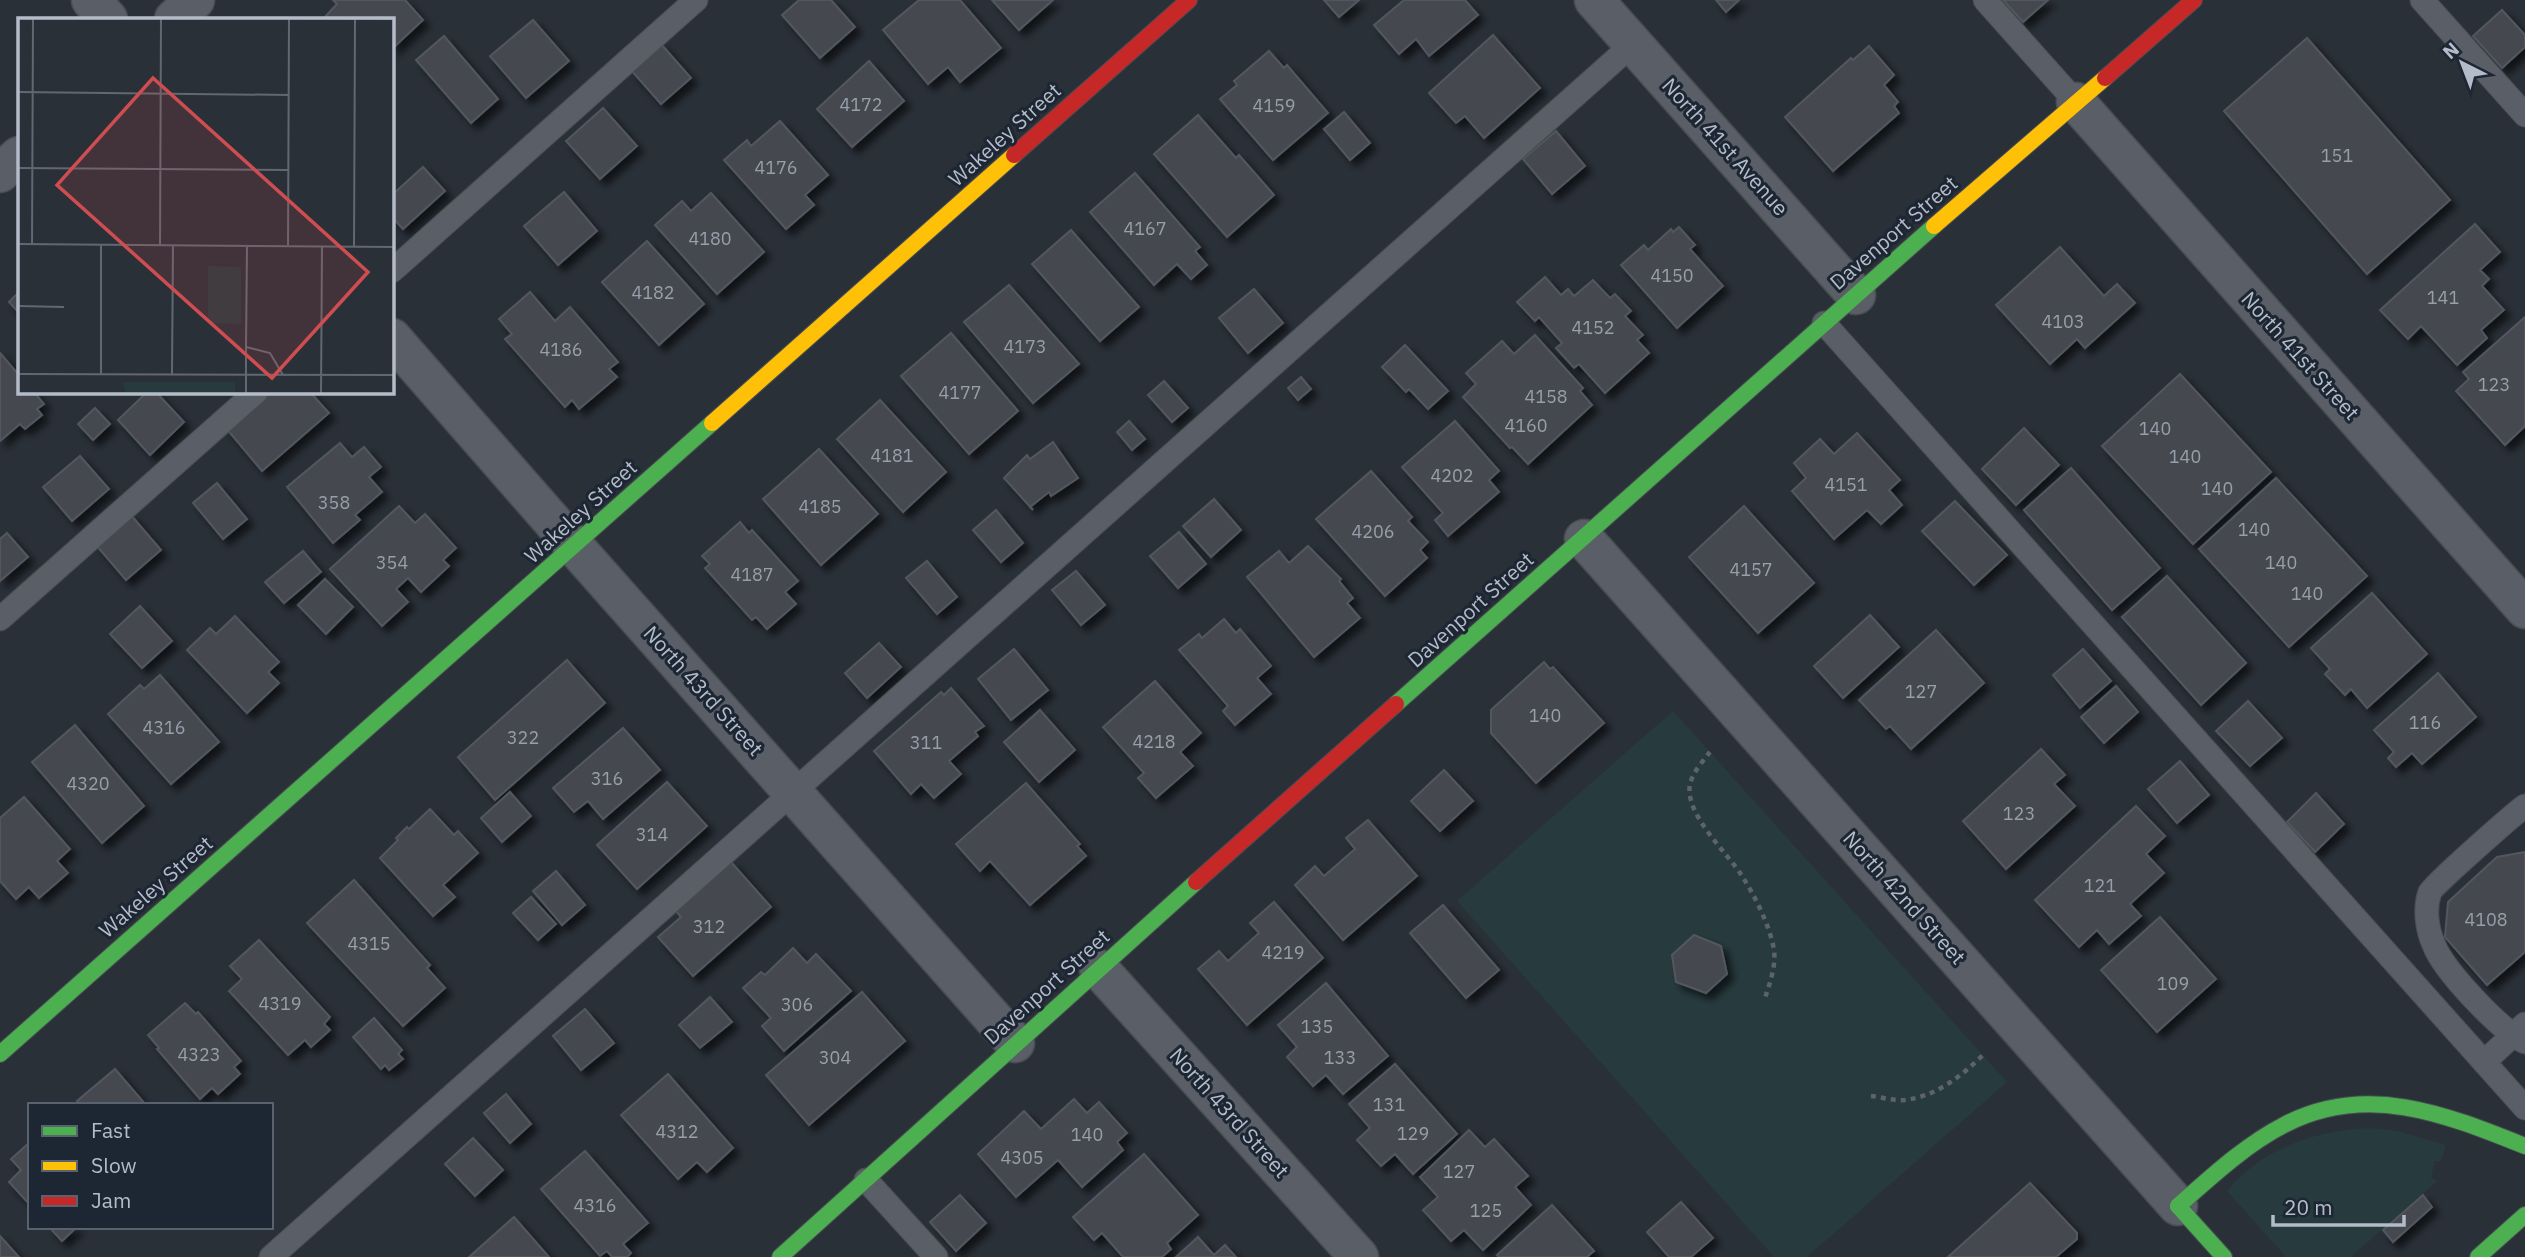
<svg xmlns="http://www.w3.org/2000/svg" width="2525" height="1257" viewBox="0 0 2525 1257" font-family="'IBM Plex Sans',sans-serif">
<defs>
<filter id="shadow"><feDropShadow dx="6" dy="6" stdDeviation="3.5" flood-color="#0009"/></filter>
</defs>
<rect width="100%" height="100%" fill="#2a3038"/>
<!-- green -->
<g fill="#273a3e">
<path d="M1673,711l334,371 -200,175h-33l-317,-356z"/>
<path d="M2369,1128l28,3 49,14 -5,16h-6l-4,17 6,3 -86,76h-65l-59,-66c36,-43 86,-60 142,-63z"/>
</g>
<!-- building -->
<g fill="#444950" stroke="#52575f" stroke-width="2" filter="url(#shadow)">
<path d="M333,0h72l18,20 -31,29v-30h-69l14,-15z"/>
<path d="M799,0h32l24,27 -35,31 -38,-43z"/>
<path d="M919,0h41l41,48 -41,34 -12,-15 -20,17 -45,-54z"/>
<path d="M992,0h61l-34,30z"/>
<path d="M1324,0h35l-20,17z"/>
<path d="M1404,0h61l13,15 -49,41 -13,-17 -17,15 -25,-29z"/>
<path d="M1716,0h23l-13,12z"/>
<path d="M2003,0h45l-25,22z"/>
<path d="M2502,10l23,25v12l-23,21 -29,-32z"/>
<path d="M533,20l36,41 -43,37 -36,-42z"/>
<path d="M1493,35l47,53 -56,50 -19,-22 -9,7 -27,-30z"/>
<path d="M444,36l54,63 -27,24 -55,-63z"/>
<path d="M2307,38l143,162 -83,74 -143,-163z"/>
<path d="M661,44l30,34 -30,26 -30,-34z"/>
<path d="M1869,46l25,29 -10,10 14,17 -4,4 5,7 -66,58 -48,-54 66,-59 2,2z"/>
<path d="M1269,51l15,17 3,-3 41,48 -55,47 -53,-61 17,-14 -3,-4z"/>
<path d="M869,61l35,40 -52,46 -35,-38z"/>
<path d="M603,108l34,38 -37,33 -34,-38z"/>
<path d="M1344,112l26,31 -20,17 -26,-31z"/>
<path d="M1198,115l38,43 3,-3 35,40 -47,42 -73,-83z"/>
<path d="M780,121l48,54 -23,20 9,10 -28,24 -62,-69 23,-20 4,6z"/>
<path d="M1556,131l29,35 -33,28 -29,-35z"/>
<path d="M423,167l22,24 -42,38 -11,-12v-22z"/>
<path d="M1135,173l65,74 -5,4 12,14 -16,14 -14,-15 -23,21 -64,-73z"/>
<path d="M564,192l33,39 -39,34 -34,-39z"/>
<path d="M711,193l53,59 -47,42 -62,-69 27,-24 9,10z"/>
<path d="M2475,224l25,28 -20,18 9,9 -7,7 22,24 -23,20 6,8 -30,27 -36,-39 -13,13 -28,-29z"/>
<path d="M1679,227l16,18 -5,4 33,37 -46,42 -56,-63 23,-20 4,5 23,-21 2,3z"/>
<path d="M1071,230l68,77 -39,34 -68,-77z"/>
<path d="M647,241l57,63 -45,41 -57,-63z"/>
<path d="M2060,247l44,49 13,-12 18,19 -50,45 -8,-9 -27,25 -54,-59z"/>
<path d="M1545,277l16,18 7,-6 6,7 19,-16 17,18 5,-4 16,17 -6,5 18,19 -6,5 12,13 -44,40 -26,-29 -5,4 -18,-20 6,-5 -23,-26 -4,4 -18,-19z"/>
<path d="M1009,285l70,79 -46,39 -69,-81z"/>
<path d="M1254,289l29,34 -35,30 -29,-35z"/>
<path d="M19,292v21l-10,-11z"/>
<path d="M530,292l25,29 15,-14 48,55 -9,7 8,8 -38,32 -7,-9 -7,7 -60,-68 7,-5 -13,-15z"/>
<path d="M2525,317v109l-20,19 -49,-54 13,-12 -6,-7z"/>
<path d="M951,333l67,78 -49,43 -68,-78z"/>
<path d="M1535,335l48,53 -3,3 12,14 -64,59 -16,-17 -2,1 -47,-51 13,-13 -10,-11 36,-32 12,13z"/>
<path d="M1405,345l43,46 -20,18 -19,-20 -3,3 -24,-25z"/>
<path d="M0,353l19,22v17h15l10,12 -7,5 5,6 -17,14 -5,-5 -20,17z"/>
<path d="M2180,374l91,98 -78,72 -91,-98z"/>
<path d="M1301,377l10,12 -13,11 -10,-12z"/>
<path d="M1164,381l24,27 -16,14 -24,-27z"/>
<path d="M147,392h9l28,30 -34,33 -32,-35z"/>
<path d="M267,392h43l19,21 -67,58 -36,-43z"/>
<path d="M880,400l66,72 -43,40 -66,-73z"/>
<path d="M95,408l15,16 -17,16 -15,-16z"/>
<path d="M1129,421l16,18 -13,11 -15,-18z"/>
<path d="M1455,421l44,50 -10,9 10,12 -51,44 -13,-16 8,-7 -41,-46z"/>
<path d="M2024,428l35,37 -43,40 -34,-36z"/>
<path d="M1857,433l43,47 -11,10 13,15 -21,19 -14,-14 -33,29 -42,-48 14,-13 -12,-15 26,-24 14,15z"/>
<path d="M1053,442l25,36 -27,18 -2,-4 -19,15 3,3 -29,-32 23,-23 3,4z"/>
<path d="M340,443l12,14 12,-10 17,20 -12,10 13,15 -27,23 5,5 -27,23 -46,-56z"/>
<path d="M819,449l59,65 -57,51 -58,-66z"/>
<path d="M80,456l29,33 -37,32 -29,-34z"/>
<path d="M2071,468l89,100 -48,42 -88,-100z"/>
<path d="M1371,471l41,46 -4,4 20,21 -8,8 7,8 -42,38 -69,-77z"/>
<path d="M2276,478l91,98 -78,71 -90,-98z"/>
<path d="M217,483l30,36 -24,20 -30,-36z"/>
<path d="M1214,499l27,31 -30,27 -28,-31z"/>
<path d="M1955,501l52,54 -33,30 -52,-54z"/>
<path d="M399,506l16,17 10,-9 31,34 -13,12 6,6 -28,26 -13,-14 -12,11 12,13 -26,24 -52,-57z"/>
<path d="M1744,506l70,77 -56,50 -69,-76z"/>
<path d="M996,510l27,33 -22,19 -28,-32z"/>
<path d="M130,514l31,36 -35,30 -30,-35z"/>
<path d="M740,522l9,11 3,-3 46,51 -13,11 11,12 -29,25 -11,-12 -4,3 -47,-52 5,-4 -8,-8z"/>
<path d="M1179,532l27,32 -28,24 -28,-32z"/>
<path d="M7,533l21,24 -28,24v-42z"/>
<path d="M1308,546l33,33 -2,2 14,17 -6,5 13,15 -46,39 -67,-80 32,-26 10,12z"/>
<path d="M303,551l18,21 -37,31 -19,-21z"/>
<path d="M927,561l30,36 -20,17 -31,-36z"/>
<path d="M1076,571l29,34 -24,20 -29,-35z"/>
<path d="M2167,576l79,87 -45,42 -79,-88z"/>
<path d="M325,579l28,28 -27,27 -28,-29z"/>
<path d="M2372,593l55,61 -60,54 -16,-19 -6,6 -20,-21 5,-5 -19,-21z"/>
<path d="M140,606l32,35 -30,27 -32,-34z"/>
<path d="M1870,615l29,32 -56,51 -29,-32z"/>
<path d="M235,616l44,46 -11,10 11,11 -32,30 -60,-63 23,-22 6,6z"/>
<path d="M1224,619l12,14 4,-4 31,37 -14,12 14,16 -36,31 -12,-14 5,-5 -49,-56 20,-16 3,4z"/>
<path d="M1936,630l48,53 -73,66 -21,-23 -4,3 -27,-29z"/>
<path d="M879,643l22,24 -34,31 -22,-25z"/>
<path d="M1014,649l34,41 -37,30 -33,-41z"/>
<path d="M2083,649l28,32 -31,27 -27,-33z"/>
<path d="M567,660l38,43 -110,97 -37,-43z"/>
<path d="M1544,662l6,7 3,-2 51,56 -68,60 -45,-50v-23z"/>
<path d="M2438,673l38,44 -54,47 -10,-11 -16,14 -8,-9 6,-6 -20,-22z"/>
<path d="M160,675l59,67 -48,42 -63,-70 32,-29 4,4z"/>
<path d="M1155,681l46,52 -21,19 13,14 -37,32 -18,-20 6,-5 -41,-46z"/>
<path d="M2116,686l22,26 -34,31 -23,-26z"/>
<path d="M951,688l33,38 -9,6 3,4 -29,25 12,13 -27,24 -13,-14 -10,10 -37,-43 67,-59 3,3z"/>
<path d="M2248,701l34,37 -32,28 -34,-35z"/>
<path d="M1040,710l35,40 -36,32 -35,-40z"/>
<path d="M75,725l69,81 -42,37 -70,-81z"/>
<path d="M623,728l37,42 -57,49 -15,-18 -14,11 -21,-24z"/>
<path d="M2041,749l24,26 -11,9 21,22 -69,63 -43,-48z"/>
<path d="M2180,761l29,34 -32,28 -29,-34z"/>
<path d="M1444,770l29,31 -33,30 -29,-30z"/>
<path d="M667,782l40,44 -70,63 -40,-44z"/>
<path d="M1026,783l54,61 -3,2 9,10 -56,49 -40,-44 -10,10 -24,-27z"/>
<path d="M510,792l21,24 -29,26 -21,-24z"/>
<path d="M2316,793l28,31 -29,28 -28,-30z"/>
<path d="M24,797l46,52 -13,12 11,12 -29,25 -10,-11 -13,12 -16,-18v-63z"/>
<path d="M2136,806l29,30 -19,18 18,19 -34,31 11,12 -32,28 -12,-14 -18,17 -44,-47z"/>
<path d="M430,809l24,26 4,-4 20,22 -35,32 12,12 -22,19 -53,-58 18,-18 -2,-2 11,-11 2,2z"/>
<path d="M1368,820l49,56 -74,64 -48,-55 20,-19 9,10 31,-27 -9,-11z"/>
<path d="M2525,852v100l-38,33 -42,-48 3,-35 49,-45z"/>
<path d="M731,862l40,45 -78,69 -35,-39 23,-20 -5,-6z"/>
<path d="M556,871l29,34 -23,20 -29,-34z"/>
<path d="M354,880l76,85 -3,3 18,20 -42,38 -96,-103z"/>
<path d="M531,897l25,27 -18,16 -25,-27z"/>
<path d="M1274,902l49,56 -76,67 -49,-56 21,-18 9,10 31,-28 -9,-10z"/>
<path d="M1443,905l56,65 -33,28 -56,-65z"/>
<path d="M2160,917l56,62 -59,53 -56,-62z"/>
<path d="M1694,935l27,11 6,28 -21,19 -30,-11 -4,-27z"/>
<path d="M259,940l71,77 -6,7 6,6 -19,17 -6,-7 -17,15 -59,-64 13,-12 -12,-13z"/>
<path d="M793,948l14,15 9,-9 35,37 -67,60 -22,-25 9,-8 -28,-30 18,-16 4,3z"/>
<path d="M1326,983l62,73 -45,38 -17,-19 -13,11 -26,-29 10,-10 -19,-22z"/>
<path d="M862,992l43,49 -96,84 -43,-50z"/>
<path d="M710,997l22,25 -32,26 -21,-23z"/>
<path d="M185,1003l11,11 2,-2 43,49 -7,6 6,7 -22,20 -6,-6 -12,11 -43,-50 2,-1 -11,-13z"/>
<path d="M585,1009l29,34 -33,27 -28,-34z"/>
<path d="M374,1018l28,32 -4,4 5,5 -14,11 -4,-5 -4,4 -28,-32z"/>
<path d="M1395,1064l62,70 -44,40 -18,-20 -14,12 -24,-26 13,-12 -21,-24z"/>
<path d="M115,1069l31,36h-66l-3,-4z"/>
<path d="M668,1074l65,74 -26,24 -10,-10 -19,17 -57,-64z"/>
<path d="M506,1094l25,30 -21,19 -26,-30z"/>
<path d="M1074,1099l13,14 12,-11 28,31 -10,9 6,8 -41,37 -24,-27 -42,37 -38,-43 46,-43 17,18z"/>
<path d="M1469,1130l16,17 9,-8 34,37 -13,11 16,18 -48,45 -19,-20 -13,11 -28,-31 15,-13 -18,-20z"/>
<path d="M473,1138l30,32 -28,26 -30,-32z"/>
<path d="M30,1142v63l-21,-23 12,-12 -10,-11z"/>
<path d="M585,1151l63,72 -25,21 8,9 -4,4h-15l-5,-6 -7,5 -59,-67z"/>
<path d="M1144,1154l54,61 -31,28 4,6 -9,8h-39l-21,-24 -8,7 -21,-23z"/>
<path d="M2030,1183l47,50v6l-21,18h-108z"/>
<path d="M960,1195l26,28 -30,28 -26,-29z"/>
<path d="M2423,1195l9,12 -39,35 -10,-12z"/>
<path d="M1681,1202l32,36 -22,19h-22l-22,-25z"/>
<path d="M1552,1205l42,46 -7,6h-88l-2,-2z"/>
<path d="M514,1217l35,40h-80z"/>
<path d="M49,1227h28l-15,14z"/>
<path d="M0,1236l19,21h-19z"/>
<path d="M1198,1237l16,18 11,-10 11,12h-60z"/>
</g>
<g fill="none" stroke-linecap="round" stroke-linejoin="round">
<!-- lane casing -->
<g stroke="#484c53" stroke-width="25">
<g id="lane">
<path d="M1985,0l91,102"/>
<path d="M2422,0l103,115"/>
<path d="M392,271l304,-271"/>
<path d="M1824,323l701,785"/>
<path d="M0,619l256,-227"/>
<path d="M2525,806c-10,7 -92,79 -95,86 -6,16 -3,38 4,53 10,26 66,85 91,97"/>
<path d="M2484,1062l41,-38"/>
<path d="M866,1180l70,77"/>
<path d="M271,1257l1362,-1213"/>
</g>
</g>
<!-- street casing -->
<g stroke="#484c53" stroke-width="41">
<g id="street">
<path d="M91,0l17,19"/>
<path d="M1594,0l262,295"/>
<path d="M174,19l21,-19"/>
<path d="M2076,102l449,507"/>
<path d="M0,173l19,-17"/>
<path d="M392,338l182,208 441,497"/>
<path d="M1584,539l594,667"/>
<path d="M1099,969l260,288"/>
</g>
</g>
<!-- fast casing -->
<g stroke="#484c53" stroke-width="18">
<g id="fast">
<path d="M1396,704l538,-478"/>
<path d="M0,1054l712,-631"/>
<path d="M2178,1206l46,51"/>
<path d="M2178,1206c33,-29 67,-61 106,-81 82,-43 161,-11 241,21"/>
<path d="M780,1257l416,-375"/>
<path d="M2478,1257l47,-42"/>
</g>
</g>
<!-- slow casing -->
<g stroke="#484c53" stroke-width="18">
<g id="slow">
<path d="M1934,226l171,-148"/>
<path d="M712,423l302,-268"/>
</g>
</g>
<!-- jam casing -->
<g stroke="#484c53" stroke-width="18">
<g id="jam">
<path d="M2105,78l89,-78"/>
<path d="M1014,155l175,-155"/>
<path d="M1196,882l200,-178"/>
</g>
</g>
<!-- path -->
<g stroke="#5d636a" stroke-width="4.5" stroke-dasharray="5 5" stroke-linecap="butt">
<path d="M1710,752c-7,9 -17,20 -20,32 -6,30 37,68 52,92 13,20 28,50 32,74 2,16 -4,33 -9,48"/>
<path d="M1871,1096c10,1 23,5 34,4 32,-4 55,-23 78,-45"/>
</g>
<!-- lane -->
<use href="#lane" stroke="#5a5e66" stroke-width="23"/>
<!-- street -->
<use href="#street" stroke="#5a5e66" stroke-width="38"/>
<!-- fast -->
<use href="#fast" stroke="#4caf50" stroke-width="16"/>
<!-- slow -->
<use href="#slow" stroke="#ffc107" stroke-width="16"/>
<!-- jam -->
<use href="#jam" stroke="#c62828" stroke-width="16"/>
</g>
<g text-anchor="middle" stroke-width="6" stroke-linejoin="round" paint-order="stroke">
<!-- number labels -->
<g font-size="18" fill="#989fab">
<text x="861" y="111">4172</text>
<text x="1274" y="112">4159</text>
<text x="2337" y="162">151</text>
<text x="776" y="174">4176</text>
<text x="1145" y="235">4167</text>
<text x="710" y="245">4180</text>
<text x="1672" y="282">4150</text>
<text x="653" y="299">4182</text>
<text x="2443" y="304">141</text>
<text x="2063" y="328">4103</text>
<text x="1593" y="334">4152</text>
<text x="1025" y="353">4173</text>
<text x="561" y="356">4186</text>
<text x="2494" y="391">123</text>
<text x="960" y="399">4177</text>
<text x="1546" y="403">4158</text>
<text x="1526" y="432">4160</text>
<text x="2155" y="435">140</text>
<text x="892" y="462">4181</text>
<text x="2185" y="463">140</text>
<text x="1452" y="482">4202</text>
<text x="1846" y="491">4151</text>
<text x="2217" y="495">140</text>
<text x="334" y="509">358</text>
<text x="820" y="513">4185</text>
<text x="2254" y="536">140</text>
<text x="1373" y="538">4206</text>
<text x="392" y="569">354</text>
<text x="2281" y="569">140</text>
<text x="1751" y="576">4157</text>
<text x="752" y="581">4187</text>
<text x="2307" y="600">140</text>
<text x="1921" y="698">127</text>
<text x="1545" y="722">140</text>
<text x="2425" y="729">116</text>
<text x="164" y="734">4316</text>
<text x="523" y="744">322</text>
<text x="1154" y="748">4218</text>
<text x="926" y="749">311</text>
<text x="607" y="785">316</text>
<text x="88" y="790">4320</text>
<text x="2019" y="820">123</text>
<text x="652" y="841">314</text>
<text x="2100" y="892">121</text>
<text x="2486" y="926">4108</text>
<text x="709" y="933">312</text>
<text x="369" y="950">4315</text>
<text x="1283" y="959">4219</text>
<text x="2173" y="990">109</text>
<text x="280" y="1010">4319</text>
<text x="797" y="1011">306</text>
<text x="1317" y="1033">135</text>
<text x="199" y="1061">4323</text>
<text x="835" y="1064">304</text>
<text x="1340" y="1064">133</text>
<text x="1389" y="1111">131</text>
<text x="677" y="1138">4312</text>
<text x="1413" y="1140">129</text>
<text x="1087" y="1141">140</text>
<text x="1022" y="1164">4305</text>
<text x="1459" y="1178">127</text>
<text x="595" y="1212">4316</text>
<text x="1486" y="1217">125</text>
</g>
<!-- street labels -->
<g font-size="21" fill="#b4bcc9" stroke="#1d2633">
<text transform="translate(1005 135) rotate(-42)" y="7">Wakeley Street</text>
<text transform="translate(1725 147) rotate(48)" y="7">North 41st Avenue</text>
<text transform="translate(1894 233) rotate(-41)" y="7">Davenport Street</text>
<text transform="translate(2300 356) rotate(48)" y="7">North 41st Street</text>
<text transform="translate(581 512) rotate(-42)" y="7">Wakeley Street</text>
<text transform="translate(1471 610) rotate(-42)" y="7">Davenport Street</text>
<text transform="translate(703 691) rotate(48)" y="7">North 43rd Street</text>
<text transform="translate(156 887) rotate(-41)" y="7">Wakeley Street</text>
<text transform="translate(1904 898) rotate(48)" y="7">North 42nd Street</text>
<text transform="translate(1047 987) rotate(-42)" y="7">Davenport Street</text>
<text transform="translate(1229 1113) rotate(48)" y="7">North 43rd Street</text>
</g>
</g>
<!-- overview -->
<g transform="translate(18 18)">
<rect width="376" height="376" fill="#2a3038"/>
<path d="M190,248l33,1v57l-33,-1zM105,364h112v12h-109z" fill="#273a3e"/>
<path fill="none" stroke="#616872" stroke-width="2" d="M249,0l128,1M0,74l271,3M0,150l271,2M0,226l377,3M14,226l1,-226M83,227v129M142,227l1,-227M270,227l1,-227M336,229l1,-229M0,288l46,1M228,329l1,-102M228,329l24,6 13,22M0,356l377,1M154,356l1,-129M228,376v-47M303,376l1,-148"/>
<path fill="#ce4d50" fill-opacity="0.15" stroke="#ce4d50" stroke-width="3.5" d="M135,60l215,194 -96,106 -215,-193z"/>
<rect width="376" height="376" fill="none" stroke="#b4bcc9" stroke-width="3.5"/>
</g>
<!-- legend -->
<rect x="28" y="1103" width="245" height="126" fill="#1d2633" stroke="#59626f" stroke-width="2"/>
<rect x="42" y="1126" width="35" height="10" fill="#4caf50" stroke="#59626f" stroke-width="2"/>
<text x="91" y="1138" font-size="21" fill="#b4bcc9">Fast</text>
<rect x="42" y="1161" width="35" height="10" fill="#ffc107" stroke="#59626f" stroke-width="2"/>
<text x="91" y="1173" font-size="21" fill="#b4bcc9">Slow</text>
<rect x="42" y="1196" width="35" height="10" fill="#c62828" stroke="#59626f" stroke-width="2"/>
<text x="91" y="1208" font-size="21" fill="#b4bcc9">Jam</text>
<!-- north arrow -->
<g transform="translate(2462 63) rotate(318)" stroke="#1d2633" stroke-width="5" paint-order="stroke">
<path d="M0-5L12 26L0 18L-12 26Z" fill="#b4bcc9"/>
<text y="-10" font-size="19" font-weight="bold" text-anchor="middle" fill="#b4bcc9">N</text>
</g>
<!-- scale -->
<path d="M2273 1215v10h131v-10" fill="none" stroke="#b4bcc9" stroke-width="3.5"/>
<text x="2284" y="1215" font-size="21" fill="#b4bcc9" stroke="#1d2633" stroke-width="5" paint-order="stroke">20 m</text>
</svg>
